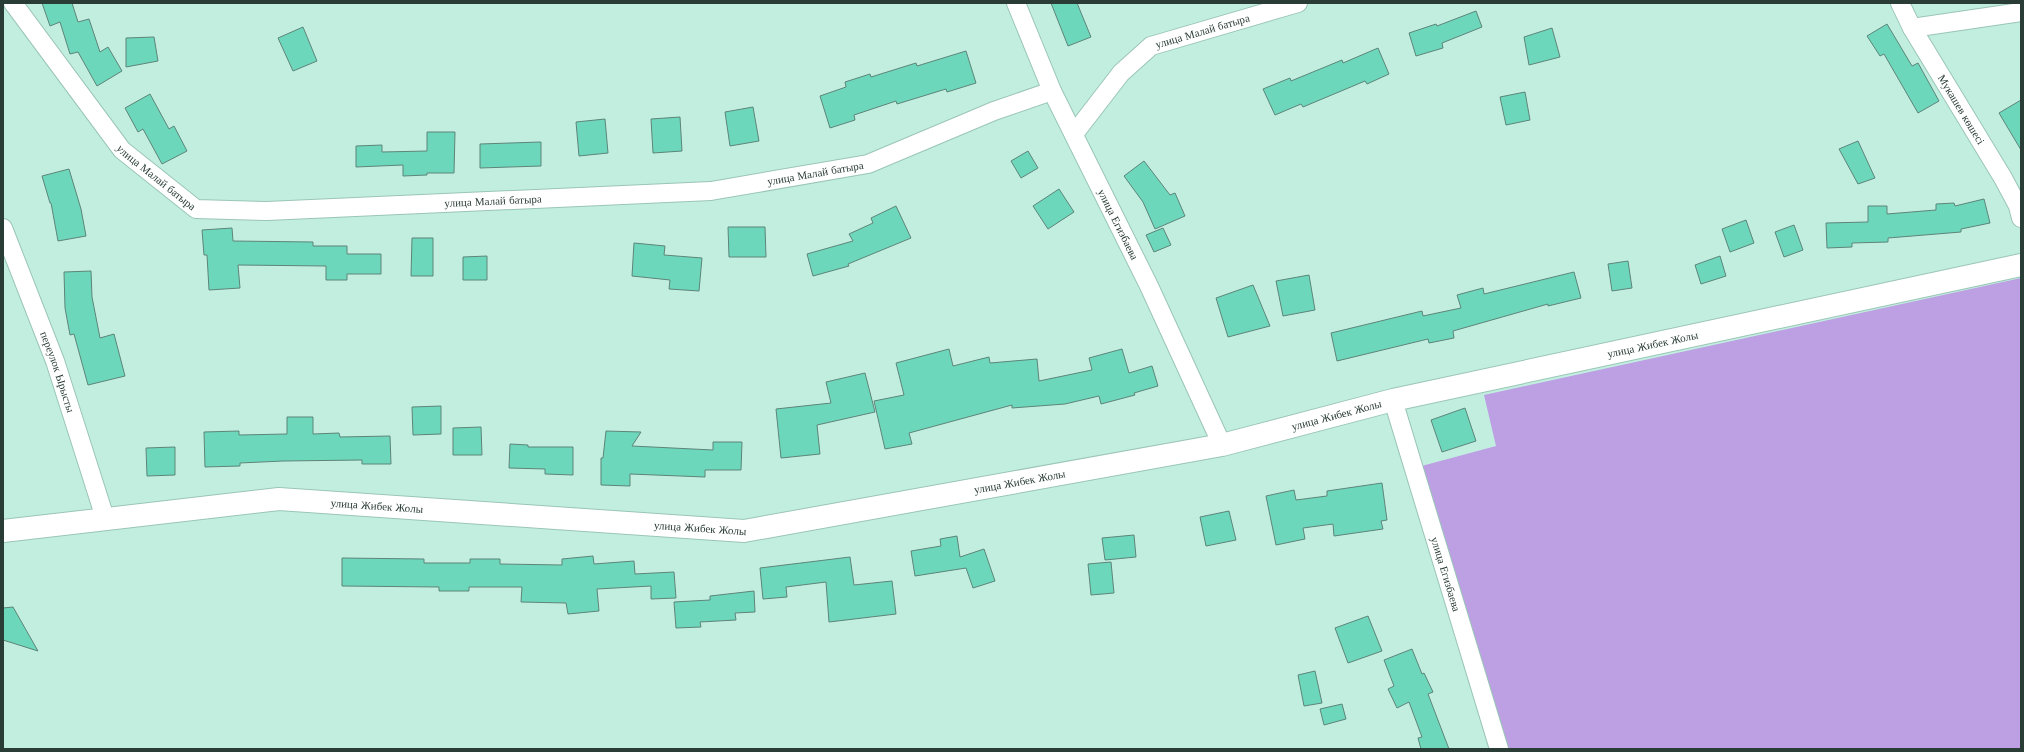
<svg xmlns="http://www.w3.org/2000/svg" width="2024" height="752" viewBox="0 0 2024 752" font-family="'Libre Baskerville',serif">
<rect width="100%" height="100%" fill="#c2eee0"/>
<!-- green -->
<path fill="#bd9fe4" d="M2021,278v471h-519l-84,-282 78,-21 -12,-51z"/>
<!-- building -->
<g fill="#6cd7bb" stroke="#5d8579">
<path d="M42,3h30l6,19 11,-3 11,33 8,-5 14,24 -25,15 -19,-34 -8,2 -10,-32 -10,4z"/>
<path d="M1051,3h26l14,34 -23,9z"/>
<path d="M1476,11l6,16 -40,16 1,5 -27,8 -7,-23 27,-9 1,2z"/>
<path d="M1887,24l25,42 6,-3 21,38 -21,12 -34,-59 -4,2 -13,-20z"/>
<path d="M303,27l14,34 -24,10 -15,-33z"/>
<path d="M1552,28l8,29 -31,8 -5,-28z"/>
<path d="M154,37l4,24 -32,6v-29z"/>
<path d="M1378,48l11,26 -22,10 -2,-3 -62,26 -2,-3 -26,11 -12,-26 27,-11 1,3 51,-21 1,3z"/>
<path d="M966,51l10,32 -29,9 -1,-3 -49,15 -1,-3 -42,14 1,5 -25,8 -10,-32 26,-9 -1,-5 25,-8 1,3 45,-14 1,3z"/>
<path d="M1525,92l5,28 -24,5 -6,-28z"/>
<path d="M150,94l19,35 5,-3 13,25 -25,13 -19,-35 -5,3 -13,-24z"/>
<path d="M2021,100v50l-22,-37z"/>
<path d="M753,107l6,34 -29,5 -5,-34z"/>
<path d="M680,117l2,34 -29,2 -2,-34z"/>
<path d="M605,119l3,34 -29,3 -3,-34z"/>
<path d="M427,132h28l-1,41h-27v2l-24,1v-11l-47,2v-21l26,-1v7l45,-1z"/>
<path d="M1858,141l17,37 -17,6 -19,-35z"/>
<path d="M541,142v24l-61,2v-24z"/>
<path d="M1028,151l10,17 -17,10 -10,-17z"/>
<path d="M1144,161l26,34 5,-2 10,23 -30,13 -12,-27 -19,-26z"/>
<path d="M69,169l12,40 5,27 -28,5 -7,-38h-1l-8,-27z"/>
<path d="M1059,189l15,23 -26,17 -15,-23z"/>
<path d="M1984,199l6,24 -29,6v3l-73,6v4l-36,1v4l-25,1 -1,-25 42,-1v-16h19v8l49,-4v-6l18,-1 1,3z"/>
<path d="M896,206l15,32 -63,26 1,2 -36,10 -6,-22 46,-13 -4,-7 24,-11 -2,-5z"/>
<path d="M1746,220l8,23 -24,9 -8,-23z"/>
<path d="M1794,225l9,25 -19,7 -9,-25z"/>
<path d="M728,227h37l1,30h-37z"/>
<path d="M232,228l1,13 80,1v4h34v8h34v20h-34v6h-21v-14l-88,-1 2,23 -31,2 -2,-35h-3l-2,-25z"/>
<path d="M1163,228l8,17 -17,7 -8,-17z"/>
<path d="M412,238h21v38h-22z"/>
<path d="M634,243l31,3 -1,9 38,3 -3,33 -30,-2 1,-9 -38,-4z"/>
<path d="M487,256v24h-24v-23z"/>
<path d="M1720,256l6,20 -25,8 -6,-19z"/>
<path d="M1628,261l4,27 -20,3 -4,-27z"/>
<path d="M91,271l1,26 8,41 14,-4 11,42 -37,9 -14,-51 -4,1 -5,-27 -1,-36z"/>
<path d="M1574,272l7,26 -33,8v-2l-95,27 1,7 -25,5 -1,-4 -91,22 -6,-28 91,-22 1,5 38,-8 -4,-13 26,-7 1,6z"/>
<path d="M1309,275l6,35 -32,6 -7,-35z"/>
<path d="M1253,285l17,41 -42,11 -12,-39z"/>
<path d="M949,349l4,17 36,-9 1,6 47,-4 2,22 53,-11 -3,-12 33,-9 7,24 23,-7 6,20 -24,7 1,2 -34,9 -2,-8 -34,8 -53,4v-3l-103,28 3,11 -27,5 -11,-48 30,-6 -8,-32z"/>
<path d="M865,373l10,39 -58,13 3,29 -39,4 -5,-49 55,-6 -5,-21z"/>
<path d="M441,406v28l-28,1 -1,-28z"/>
<path d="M1465,408l11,33 -34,11 -11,-32z"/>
<path d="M287,417h26v17l26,-1 1,4 50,-1 1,28h-29v-4l-79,1 -43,2v3l-35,1 -1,-35 35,-1v4l48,-1z"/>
<path d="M481,427l1,28h-29v-27z"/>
<path d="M606,431l35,1 -9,14 81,4v-8h29l-1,28h-36v7l-75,-3v12l-29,-1v-27h2z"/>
<path d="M510,444l18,1v2h45v28l-28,-1v-5l-36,-1z"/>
<path d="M175,447v28l-28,1 -1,-28z"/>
<path d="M1382,483l5,37 -6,1 2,8 -49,7 -1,-12 -30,4 2,11 -29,6 -10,-49 28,-6 2,10 31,-4v-5z"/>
<path d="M1229,511l7,29 -30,6 -6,-29z"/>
<path d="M1134,535l2,22 -31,3 -3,-22z"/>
<path d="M957,536l3,21 24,-8 11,32 -22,7 -7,-20 -51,8 -4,-25 30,-5 -1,-7z"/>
<path d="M593,556l1,8 40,-3 1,13 39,-2 2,26 -25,1v-13l-54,3 2,22 -31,3 -2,-11 -45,-1 1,-15h-53v4h-30v-4l-97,-1v-28l82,1v4h46v-4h30v5l62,1v-6z"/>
<path d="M850,557l4,28 38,-4 4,33 -67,8 -3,-40 -40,5 1,10 -24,2 -3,-31z"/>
<path d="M1111,562l3,31 -23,2 -3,-31z"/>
<path d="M754,591l1,21 -20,1 1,7 -36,2 1,5 -25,1 -2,-26 36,-2v-4z"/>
<path d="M13,607l25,44 -35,-11v-32z"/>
<path d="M1368,616l14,35 -34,12 -13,-35z"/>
<path d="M1412,649l10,25 2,-1 9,19 -5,2 21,55h-28l-3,-11 4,-1 -13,-35 -12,6 -9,-19 6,-3 -10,-26z"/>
<path d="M1315,671l7,32 -18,3 -6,-31z"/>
<path d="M1342,704l4,15 -22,6 -4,-16z"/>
</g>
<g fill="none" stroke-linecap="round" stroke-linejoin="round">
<!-- minor casing -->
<g stroke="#9ac5b7" stroke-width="20">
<g id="minor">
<path id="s1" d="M13,3l109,147 74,59 71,2 444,-20 157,-27 126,-53 58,-20"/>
<path id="s2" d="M1016,3l36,88 97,195 73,159"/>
<path id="s3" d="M1900,3l12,25 91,150 15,28 3,12"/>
<path d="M1912,28l109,-16"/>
<path id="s4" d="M1074,134l47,-61 30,-27 147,-43"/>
<path id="s5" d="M3,228l52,133 50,157"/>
<path id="s6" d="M1393,400l106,349"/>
</g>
</g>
<!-- secondary casing -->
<g stroke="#9ac5b7" stroke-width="24">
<g id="secondary">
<path id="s7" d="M3,531l276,-32 465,32 478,-86 171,-45 628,-135"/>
</g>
</g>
<!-- minor -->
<use href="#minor" stroke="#fff" stroke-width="18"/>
<!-- secondary -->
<use href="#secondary" stroke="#fff" stroke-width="22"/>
</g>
<g text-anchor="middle" stroke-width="4" stroke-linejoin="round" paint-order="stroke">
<!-- street labels -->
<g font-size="11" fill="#2a3c36" stroke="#c2eee0">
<text dy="4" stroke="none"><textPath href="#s4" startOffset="171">улица Малай батыра</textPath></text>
<text dy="4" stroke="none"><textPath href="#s3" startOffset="123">Мукашев көшесі</textPath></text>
<text dy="4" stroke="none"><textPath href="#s1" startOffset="899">улица Малай батыра</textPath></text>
<text dy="4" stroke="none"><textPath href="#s1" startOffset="227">улица Малай батыра</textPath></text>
<text dy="4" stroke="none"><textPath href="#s1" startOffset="575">улица Малай батыра</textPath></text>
<text dy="4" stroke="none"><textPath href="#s2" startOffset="244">улица Егизбаева</textPath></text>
<text dy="4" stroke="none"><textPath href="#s7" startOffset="1672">улица Жибек Жолы</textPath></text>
<text dy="4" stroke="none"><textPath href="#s5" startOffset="154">переулок Ырысты</textPath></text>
<text dy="4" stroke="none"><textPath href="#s7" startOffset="1348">улица Жибек Жолы</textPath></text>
<text dy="4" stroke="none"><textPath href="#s7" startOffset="1024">улица Жибек Жолы</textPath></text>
<text dy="4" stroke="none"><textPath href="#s7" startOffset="376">улица Жибек Жолы</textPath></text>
<text dy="4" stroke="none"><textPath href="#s7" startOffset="700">улица Жибек Жолы</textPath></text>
<text dy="4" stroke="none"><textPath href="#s6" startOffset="182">улица Егизбаева</textPath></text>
</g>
</g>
<!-- border -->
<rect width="2024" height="752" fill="none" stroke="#2a3c36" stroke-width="8"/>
</svg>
